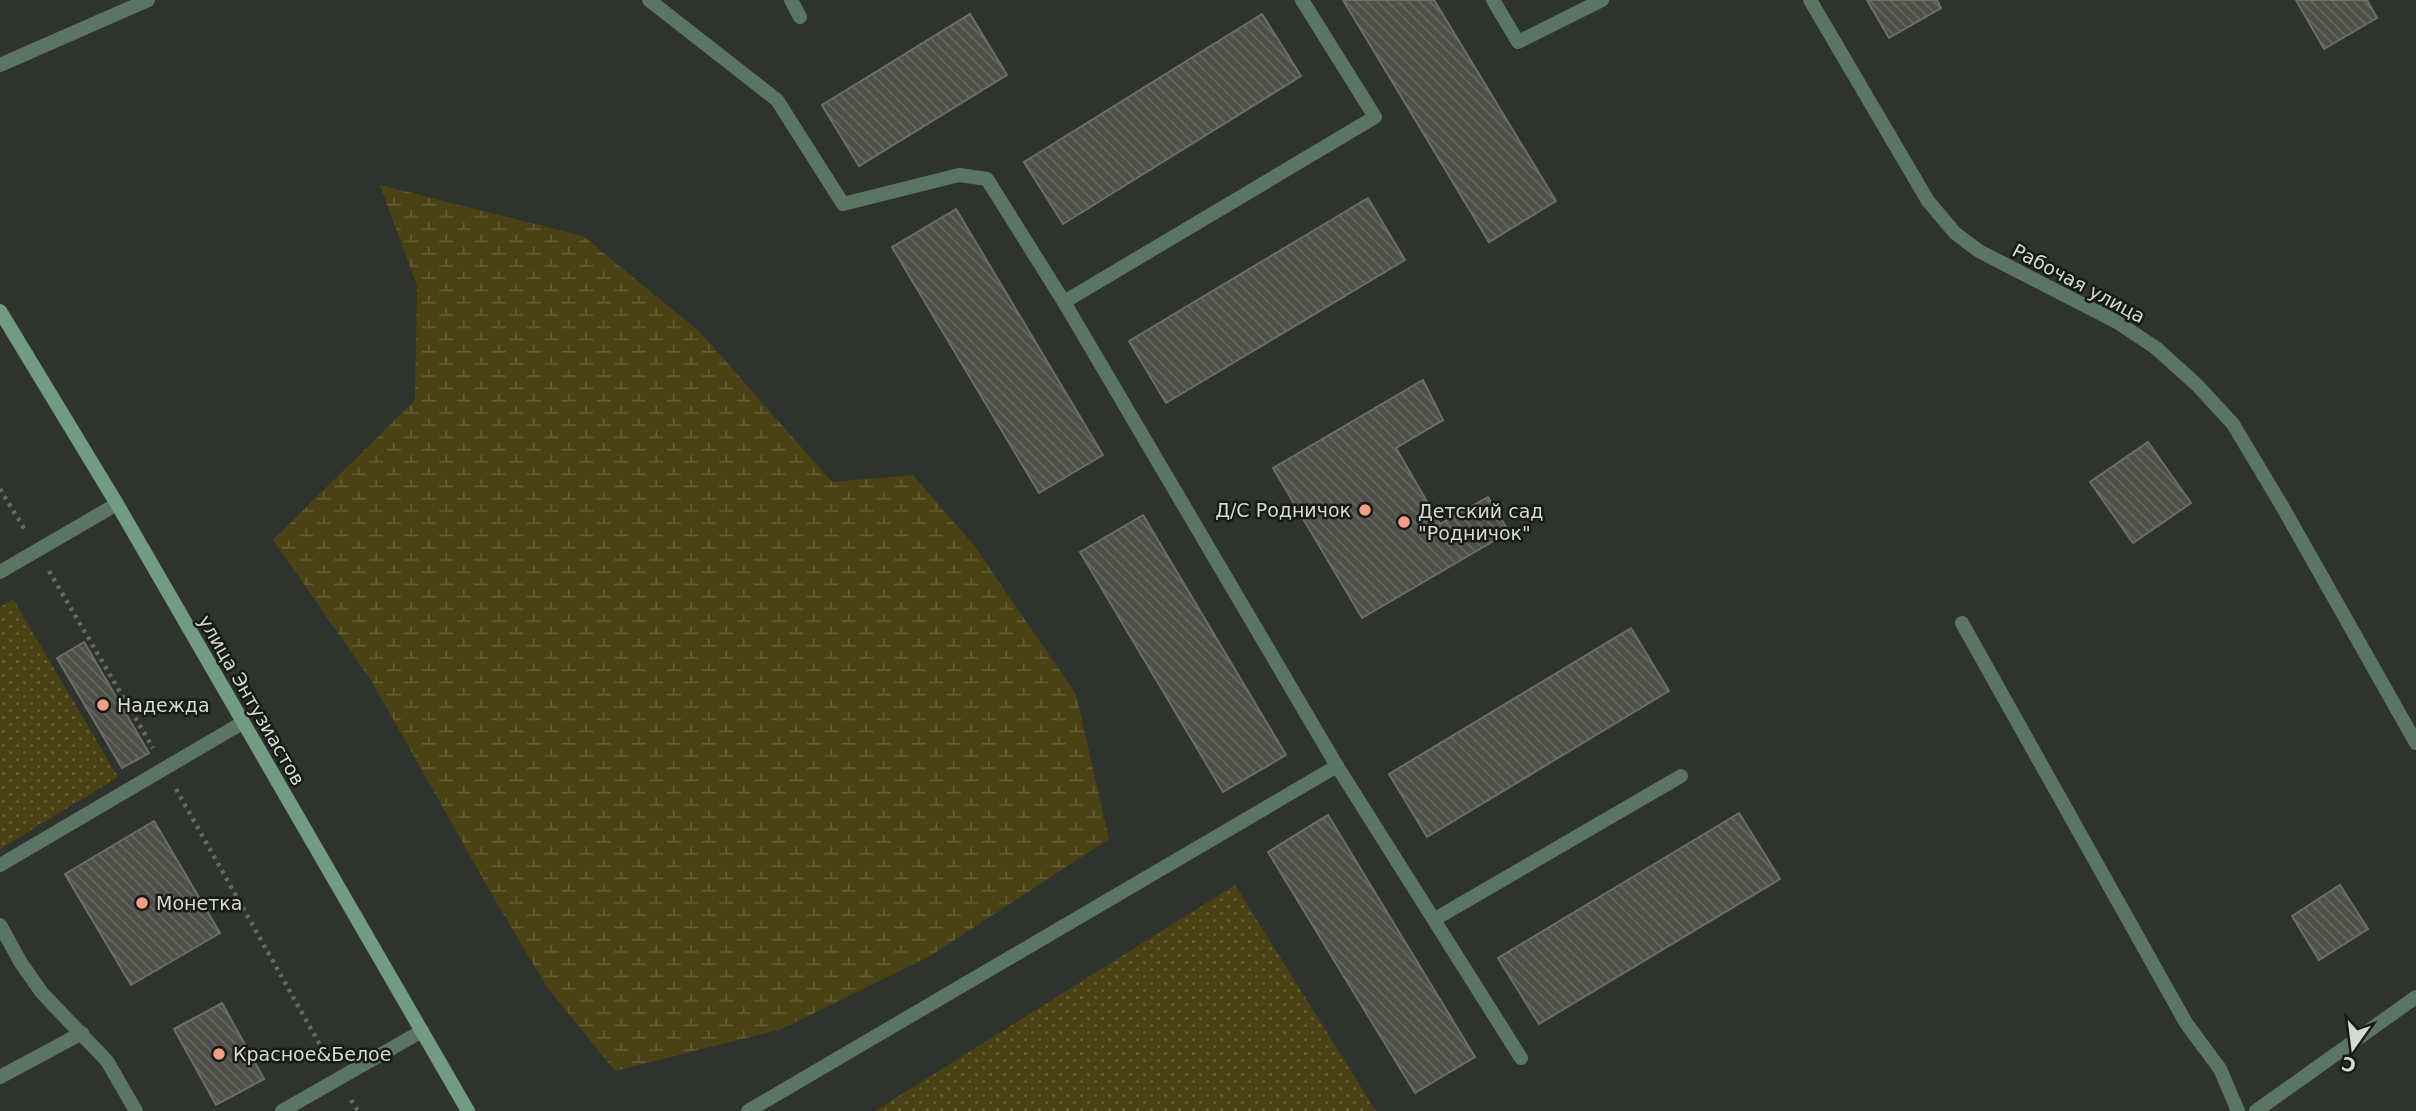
<svg xmlns="http://www.w3.org/2000/svg" width="2416" height="1111" viewBox="0 0 2416 1111" font-family="'DejaVu Sans',sans-serif">
<defs>
<pattern id="grass-dots" width="8" height="8" patternUnits="userSpaceOnUse" patternTransform="scale(1.75)"><rect width="8" height="8" fill="#4a4114"/><path d="M2 2h.1M6 6h.1" fill="none" stroke="#635c35" stroke-width="1.8" stroke-linecap="round"/></pattern>
<pattern id="wetland-marsh" width="20" height="14" patternUnits="userSpaceOnUse" patternTransform="scale(1.75)"><rect width="20" height="14" fill="#4a4114"/><path d="M1 5h8M5 5V1M11 12h8M15 12V8" fill="none" stroke="#635c35"/></pattern>
<pattern id="building-back-hatch" width="6" height="6" patternUnits="userSpaceOnUse" patternTransform="scale(1.75)"><rect width="6" height="6" fill="#4d4f48"/><path d="M-1 5l2 2M0 0l6 6M5-1l2 2" fill="none" stroke="#666862"/></pattern>
</defs>
<rect width="100%" height="100%" fill="#2e332d"/>
<!-- grass -->
<g fill="url(#grass-dots)">
<path d="M13,599l105,178 -118,72v-242z"/>
<path d="M1235,885l141,226h-501z"/>
</g>
<!-- wetland -->
<path fill="url(#wetland-marsh)" d="M380,185l203,51 118,97 131,149 81,-7 62,72 101,147 33,145 -179,117 -148,73 -167,42 -68,-84 -52,-87 -123,-218 -99,-142 142,-140 2,-114z"/>
<!-- building -->
<g fill="url(#building-back-hatch)" stroke="#6c6e67" stroke-width="2">
<path d="M1343,0h91l122,201 -67,41z"/>
<path d="M1867,0h70l4,8 -52,30z"/>
<path d="M2296,0h71l10,18 -53,31z"/>
<path d="M970,14l37,61 -148,91 -37,-61z"/>
<path d="M1262,14l39,62 -238,148 -39,-62z"/>
<path d="M1368,198l37,62 -239,143 -37,-62z"/>
<path d="M956,209l147,246 -64,38 -147,-246z"/>
<path d="M1423,380l20,40 -47,28 44,76 48,-27 21,35 -147,86 -89,-150z"/>
<path d="M2148,442l43,61 -58,40 -43,-61z"/>
<path d="M1143,515l143,240 -63,37 -143,-240z"/>
<path d="M1631,628l38,63 -242,146 -38,-63z"/>
<path d="M84,642l65,111 -27,15 -65,-110z"/>
<path d="M1739,813l41,66 -241,145 -41,-66z"/>
<path d="M1328,815l147,242 -60,36 -147,-241z"/>
<path d="M154,821l66,112 -89,52 -66,-111z"/>
<path d="M2340,885l28,44 -49,31 -27,-44z"/>
<path d="M222,1003l42,76 -48,26 -42,-76z"/>
</g>
<g fill="none" stroke-linecap="round" stroke-linejoin="round">
<!-- path -->
<g stroke="#646863" stroke-width="4.5" stroke-dasharray="3.5 5" stroke-linecap="butt">
<path d="M0,489l25,41"/>
<path d="M49,571l104,177"/>
<path d="M176,789l152,270"/>
<path d="M351,1100l7,11"/>
</g>
<!-- lane -->
<g stroke="#5b7565" stroke-width="14">
<path d="M649,0l128,100 66,104 116,-29 28,4 77,123 273,464 184,292"/>
<path d="M791,0l9,17"/>
<path d="M1493,0l25,42 84,-42"/>
<path d="M0,65l148,-65"/>
<path d="M1064,302l311,-185 -73,-117"/>
<path d="M0,572l117,-68"/>
<path d="M1962,623l224,400 34,46 18,42"/>
<path d="M0,865l242,-142"/>
<path d="M1435,919l246,-143"/>
<path d="M0,925l21,38 21,30 65,68 29,50"/>
<path d="M0,1077l82,-44"/>
<path d="M282,1111l140,-80"/>
<path d="M2256,1111l160,-114"/>
</g>
<!-- street -->
<g stroke="#5b7565" stroke-width="14">
<path d="M1810,0l118,201 27,32 24,18 138,71 39,26 41,37 36,39 49,82 134,237"/>
<path d="M748,1111l589,-345"/>
</g>
<!-- secondary -->
<path stroke="#719b82" stroke-width="14" d="M0,311l117,193 351,607"/>
</g>
<!-- markers -->
<g fill="#f39f85" stroke="#181a17" stroke-width="2.5">
<circle cx="1365" cy="510" r="7"/>
<circle cx="1404" cy="522" r="7"/>
<circle cx="103" cy="705" r="7"/>
<circle cx="142" cy="903" r="7"/>
<circle cx="219" cy="1054" r="7"/>
</g>
<g text-anchor="middle" stroke-width="5" stroke-linejoin="round" paint-order="stroke">
<!-- street labels -->
<g font-size="19" fill="#d6d9d6" stroke="#181a17">
<text transform="translate(2079 283) rotate(28)" y="7">Рабочая улица</text>
<text transform="translate(252 700) rotate(60)" y="7">улица Энтузиастов</text>
</g>
<!-- poi labels -->
<g font-size="19" fill="#d6d9d6" stroke="#181a17" text-anchor="start">
<text x="1351" y="517" text-anchor="end">Д/С Родничок</text>
<text x="1418" y="518">Детский сад<tspan x="1418" dy="22">"Родничок"</tspan></text>
<text x="117" y="712">Надежда</text>
<text x="156" y="910">Монетка</text>
<text x="233" y="1061">Красное&amp;Белое</text>
</g>
</g>
<!-- north arrow -->
<g transform="translate(2353 1048) rotate(194)" stroke="#181a17" stroke-width="5" paint-order="stroke">
<path d="M0-5L12 26L0 18L-12 26Z" fill="#d6d9d6"/>
<text y="-10" font-size="19" font-weight="bold" text-anchor="middle" fill="#d6d9d6">С</text>
</g>
</svg>
